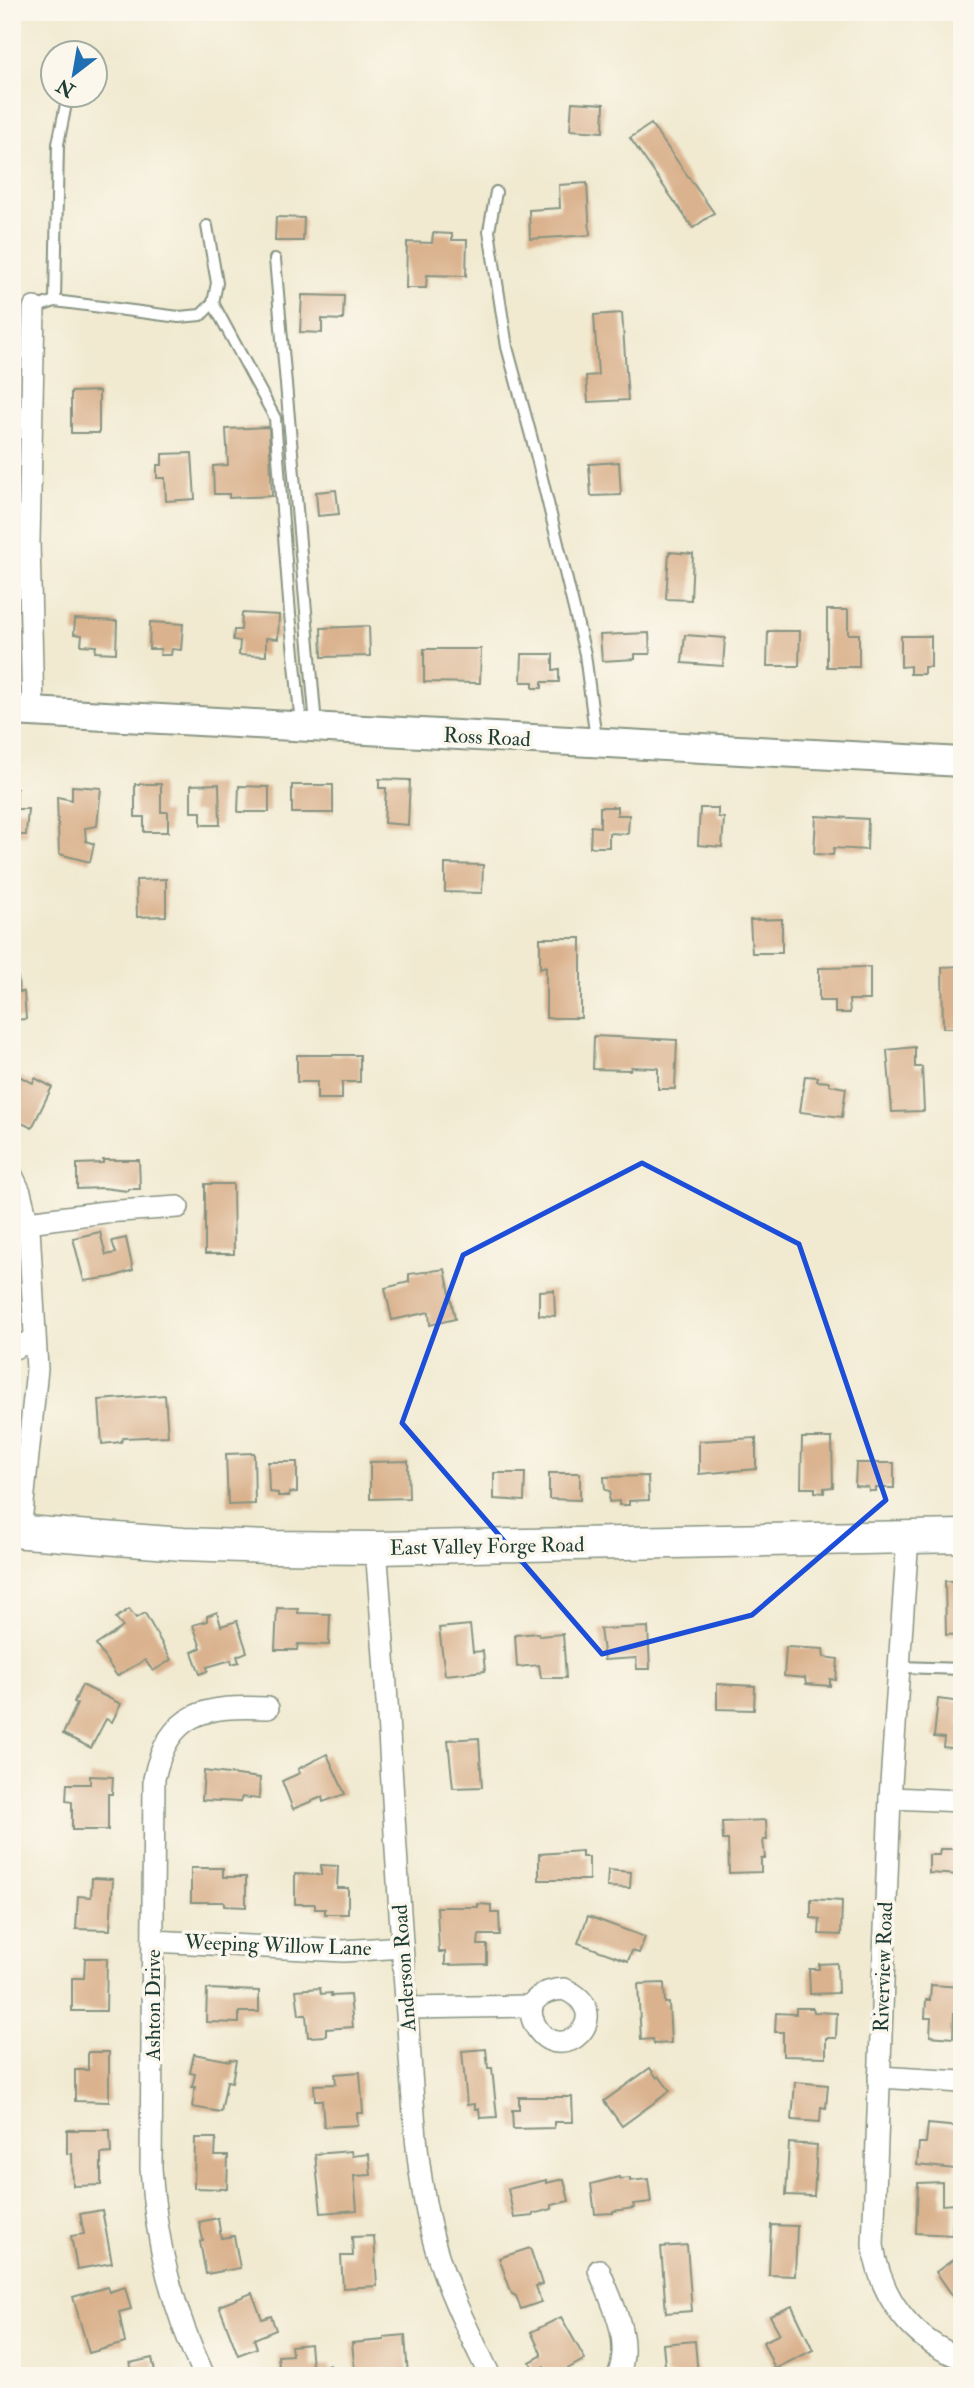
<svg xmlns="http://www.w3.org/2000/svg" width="974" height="2388" viewBox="0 0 974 2388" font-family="'IM FELL Double Pica',serif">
<rect width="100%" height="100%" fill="#fbf7ec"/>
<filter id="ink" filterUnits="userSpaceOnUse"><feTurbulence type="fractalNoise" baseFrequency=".0143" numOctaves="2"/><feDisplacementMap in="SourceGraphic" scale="14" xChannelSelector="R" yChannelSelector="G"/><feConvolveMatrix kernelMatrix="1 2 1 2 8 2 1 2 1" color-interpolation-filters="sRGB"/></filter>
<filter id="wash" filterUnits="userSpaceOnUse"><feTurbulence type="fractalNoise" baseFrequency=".00686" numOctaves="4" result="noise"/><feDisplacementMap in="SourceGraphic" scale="28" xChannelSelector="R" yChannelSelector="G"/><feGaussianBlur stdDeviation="1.57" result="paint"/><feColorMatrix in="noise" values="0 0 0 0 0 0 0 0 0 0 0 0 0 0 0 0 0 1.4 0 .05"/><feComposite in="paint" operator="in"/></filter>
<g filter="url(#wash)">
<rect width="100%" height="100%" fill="#f1ead1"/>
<g id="blocks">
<!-- building -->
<g fill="#dab28e">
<path d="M572,102l32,2 -1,28 -33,-2z"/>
<path d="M651,124l63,89 -21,15 -63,-90z"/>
<path d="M587,183l3,52 -60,4 -1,-29 31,-2 -1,-23z"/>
<path d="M276,217l28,1 -1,23h-28z"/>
<path d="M433,233l19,1v6h15l-1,36 -39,-1 -1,13h-20l1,-46 25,1z"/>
<path d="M302,295l42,1 -1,24 -21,-1v14l-22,-1z"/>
<path d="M622,313l6,87 -40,2 -2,-26 12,-1 -4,-60z"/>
<path d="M99,391v42h-28v-41z"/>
<path d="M269,427l3,69 -43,2v-4h-15l-1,-28 15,-1 -2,-36z"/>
<path d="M192,453l3,46 -29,2 -1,-23h-8v-13h5v-11z"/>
<path d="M619,462l2,33 -30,1 -2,-32z"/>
<path d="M336,490l3,24 -21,2 -2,-24z"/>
<path d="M669,552l24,2 -2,46 -25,-1z"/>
<path d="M827,610h21v24h11v33h-32z"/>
<path d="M242,613l37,2 -1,24 -12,-1v18l-27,-1 1,-14 -7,-1 1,-10h7z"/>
<path d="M75,619l42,2 -1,32 -21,-1 1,-6 -15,-1 1,-10 -8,-1z"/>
<path d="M150,622l33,2 -2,26 -9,-1 -1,6h-11l1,-6h-12z"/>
<path d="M369,626l1,30 -48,1 -1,-29z"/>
<path d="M768,631h32l-1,35h-32z"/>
<path d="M649,633l1,21h-15v5l-33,2 -2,-26z"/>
<path d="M685,635l40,3 -2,28 -41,-3z"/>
<path d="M901,636h30v31h-7v7h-14v-8l-9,1z"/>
<path d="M424,649h57l-1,34 -56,-1z"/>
<path d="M522,654h31v16l6,-1v13h-17v6h-9v-6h-12z"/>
<path d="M379,779l31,1 -2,45 -24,-2 2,-35h-7z"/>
<path d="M135,784h26v28h7v20h-24v-15h-9z"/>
<path d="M219,784l1,41h-19v-13h-10v-27z"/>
<rect x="292" y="785" width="41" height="28"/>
<path d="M72,786l29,2 -4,38 -12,2 1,13 8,3 -4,18 -31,-8 -2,-57 15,3z"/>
<path d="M239,786l30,1v25h-31z"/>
<path d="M12,789h5l-1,20h12l-2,26h-14z"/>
<path d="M600,807h17v8h12l-1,19 -19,-1v14h-19l1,-21 9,1z"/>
<path d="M700,808h18v9l6,1 -2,29 -24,-2z"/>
<path d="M816,816l52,3 -1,31 -33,-2 -1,7 -19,-1z"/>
<path d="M445,864l38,1 -1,28 -37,-1z"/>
<path d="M166,879v37l-29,1 -1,-37z"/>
<path d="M782,919v34h-30l-2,-33z"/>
<path d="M540,938h41v80h-35v-52l-6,2z"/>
<path d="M962,966v62h-19l-1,-61z"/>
<path d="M870,967v33h-21l1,13h-15v-12h-16v-33z"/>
<path d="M18,977l1,15h5l2,27 -14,1v-42z"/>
<path d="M594,1036l83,4 -2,49h-17v-21l-27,-1 -1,3 -37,-1z"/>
<path d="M915,1047v20h7l2,44 -32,1 -5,-62z"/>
<path d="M297,1055h63v27h-18v17h-25v-17h-20z"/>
<path d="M12,1073l21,10 2,-5 17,9 -20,41 -17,-8 5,-10 -7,-3 3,-3 -4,-2z"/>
<path d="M805,1076l13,1 -1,4 12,1v3l17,3 -4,29 -42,-5z"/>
<path d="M103,1160h36l1,29h-12v2l-25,-3 -26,1v-25l26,-1z"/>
<path d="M205,1184h28l1,70h-29z"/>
<path d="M100,1232l6,23 10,-2 -4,-12 14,-3 7,32 -20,7 -29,4 -11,-43z"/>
<path d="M445,1269l10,50 -25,6 -1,-13 -37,8 -7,-32 24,-6v-8z"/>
<path d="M554,1290l1,26 -16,-1v-24z"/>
<path d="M165,1395l3,41 -45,2 -2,4 -19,2 -3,-44z"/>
<path d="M756,1438v31l-57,5v-33z"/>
<path d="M802,1438h30l1,49 -9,1v5l-9,-1v-4h-14z"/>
<path d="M254,1453l1,51 -27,1 -2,-51z"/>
<path d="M408,1461l1,37 -39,1v-37z"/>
<path d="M268,1462h29v30l-8,1v3h-11v-3l-9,-1z"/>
<path d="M856,1463h38v25h-18v3h-7l-1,-4 -13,-1z"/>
<path d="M494,1473h31l-1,28 -30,-2z"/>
<path d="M549,1473h31v27l-31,-1z"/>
<path d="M648,1476l1,24 -20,1v4h-10v-4l-10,1 1,-11 -5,-1 -1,-13z"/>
<path d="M945,1581h17v53l-16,1z"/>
<path d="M277,1608l21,1v4l32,1 -1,31 -31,-1 -1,6h-22z"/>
<path d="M129,1609l7,9 9,-5 26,47 -18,11 -8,-11 -28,16 -21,-31 27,-18 -7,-9z"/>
<path d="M217,1612l4,14 16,-5 10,31 -10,4 2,6 -7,2 -1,-4 -24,7 1,4 -8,3 -8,-22 9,-4 -8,-23 14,-4v-5z"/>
<path d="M470,1625l3,27 10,-1 2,20 -40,4 -6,-47z"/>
<path d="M648,1627l2,42h-13l-1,-11 -32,2 -4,-31z"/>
<path d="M538,1633l1,3 24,-2 3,44h-25l-2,-13 -22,2 -2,-32z"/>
<path d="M786,1647l37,2 1,8 14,2 -2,21 -6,-1v7l-24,-2 -1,-6 -21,-2z"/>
<path d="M717,1684l38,2 -1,24 -37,-1z"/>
<path d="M82,1685l39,19 -9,18 -6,-3 -15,29 -28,-14 14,-30 -3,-2z"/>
<path d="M938,1699l24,3 -3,20h3v27l-19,-2 1,-9 -10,-1z"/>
<path d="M479,1738l3,49 -29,1 -5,-48z"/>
<path d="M327,1754l18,40 -22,8 -1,-5 -29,12 -11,-28 18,-8 -2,-4z"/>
<path d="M204,1771l56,7 -1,21 -17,-2 -2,5 -38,-2z"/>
<path d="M90,1776l23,1 -1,17h-4v36h-36v-28l-6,-1 1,-17h23z"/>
<path d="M766,1820l1,20h-4l2,18h-4v14l-32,1 -1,-33h-5l-1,-18z"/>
<path d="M940,1849h22l-1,26 -32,-2v-18h10z"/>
<path d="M582,1851v6h7v23h-50v-26z"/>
<path d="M321,1865l17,1 -1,22h11v26h-23v-5h-10v-5h-20v-30l26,1z"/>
<path d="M191,1868h32v9h23v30l-22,-1v-4h-33z"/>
<path d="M608,1870l23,2 -1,16 -23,-1z"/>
<path d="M92,1878l21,1 -3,51 -34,-1 2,-33 13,1z"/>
<path d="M811,1899l31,2 -1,34 -22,-1 1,-15 -9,-1z"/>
<path d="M478,1904l13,1v8h8l1,22h-21l-1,10h9v19l-42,1v-13h-6l-2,-45h41z"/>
<path d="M588,1916l57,21 -6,16 -7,-2 -4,10 -50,-18z"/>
<path d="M85,1958h22l-1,53h-34v-33h12z"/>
<path d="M837,1963l1,30 -28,1 -1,-25h10v-5z"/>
<path d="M664,1983l1,20h4l2,40 -17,1 -1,-5 -12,1 -3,-56z"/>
<path d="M931,1985l30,2 1,26h-8l-1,25 -23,-2 1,-18h-6l1,-18h4z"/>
<path d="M320,1988l1,6 10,-1v3l19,-1 3,32 -27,2v7l-18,1 -2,-22h-7l-3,-25z"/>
<path d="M207,1989l52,2v21h-20v11l-33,-1z"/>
<path d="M796,2008h17l1,4 23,1 -1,25h-10v19l-43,-1v-24h-8l1,-19 20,1z"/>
<path d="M486,2049l2,19h4l5,49 -17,1 -1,-9h-4v-5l-8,1 -5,-54z"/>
<path d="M88,2052h21v50l-34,-1v-31h13z"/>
<path d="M194,2054l36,7v-2l6,1 -4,22 -5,-1 -6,31 -29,-5 3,-20h-3l3,-13 -5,-1z"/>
<path d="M650,2068l7,10 2,-2 11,15 -48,35 -18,-25z"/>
<path d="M360,2072l3,41h-6l1,12 -34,2 -2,-27h-7l-1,-15 22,-1 -1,-10z"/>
<path d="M795,2082l33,3 -2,23 -5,-1 -1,15 -28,-2z"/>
<path d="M519,2097h53l1,25h-19v6l-41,1 -1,-19h7z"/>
<path d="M928,2124l31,3 -4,42 -38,-4 2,-22h7z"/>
<path d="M67,2130h43l1,23 -10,1v31l-28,1 -1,-33 -5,1z"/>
<path d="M195,2138h21l-1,18h13l-1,33 -33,-1z"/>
<path d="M789,2143l28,2 -3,51 -28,-1z"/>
<path d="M351,2151l1,5 17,-2 2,21 -17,1 3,34 -36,3 -6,-59z"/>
<path d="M619,2177l1,2 10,-1v3l18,-2 3,23 -18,2 1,4 -21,3v2l-18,1 -4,-30z"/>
<path d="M564,2179l5,22 -17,4v4l-19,5v2l-19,2 -6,-29 38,-9v3z"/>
<path d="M942,2182v23l12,-1 -2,31 -36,-2 2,-50z"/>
<path d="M102,2210l10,53 -35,6 -6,-33 13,-2 -4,-20z"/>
<path d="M218,2218l3,20 13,-2 6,32 -34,6 -6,-32 3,-2 -4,-18z"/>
<path d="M771,2225l26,1 -2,50 -26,-1z"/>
<path d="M374,2236l3,50 -34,2 -2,-32h12l-1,-19z"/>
<path d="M687,2245l5,66 -26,2 -5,-66z"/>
<path d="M530,2248l12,36 -6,2 5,16 -20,7 -5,-13 -4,-2 -13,-36z"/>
<path d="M958,2256l4,5v48l-26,-37z"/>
<path d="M107,2287l2,5 16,-5 6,22 -12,3 6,31 -36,10 -16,-56z"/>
<path d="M252,2293l10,26 9,-3 5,14 -22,9 3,9 -19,7 -19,-49z"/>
<path d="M792,2306l21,44 -38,19 -12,-27 17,-8 -10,-18z"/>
<path d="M561,2317l24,42 -30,17h-6l-5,-9 -9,5 -5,-10 11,-6v-3l-10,-21z"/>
<path d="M405,2335l3,41h-18l-1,-6 -34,2 -3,-29 32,-3v-3z"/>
<path d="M695,2341l3,35h-32l-3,-32z"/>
<path d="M310,2344l2,23 18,-2 1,11h-51l-2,-20 14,-1 -1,-9z"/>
<path d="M152,2358l4,18h-23l-3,-13z"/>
</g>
</g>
</g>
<g filter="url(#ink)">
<use href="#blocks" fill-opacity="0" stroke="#889482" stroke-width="2"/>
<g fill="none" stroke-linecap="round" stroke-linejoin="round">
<!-- service casing -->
<g stroke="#889482" stroke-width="14">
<g id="service">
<path d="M496,192l-7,39 18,116 30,111 48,196 11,86"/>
<path d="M275,259l41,466"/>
<path d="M55,301l3,-157 10,-50"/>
<path d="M213,303l62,115 15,196 11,110"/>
<path d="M34,308l21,-7 124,16 22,-2 12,-12 4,-20 -10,-57"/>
<path d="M900,1667l62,2"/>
</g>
</g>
<!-- minor casing -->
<g stroke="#889482" stroke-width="24">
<g id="minor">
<path d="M33,712l-4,-170 5,-234"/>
<path d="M12,1175l8,17 9,36 8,141 -17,163"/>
<path d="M28,1222l77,-10 73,-5"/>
<path d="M12,1349l22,-9"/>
<path d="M908,1537l-18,261 -17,447c7,52 39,96 89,113"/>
<path d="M376,1548c13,155 19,310 31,465 6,78 7,161 29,236 13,45 34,85 54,127"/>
<path d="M890,1798l72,3"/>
<path d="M153,1941l191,10 58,-4"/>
<path d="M564,1989c56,24 -4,82 -29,36 -13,-24 9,-35 29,-36z"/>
<path d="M407,2008l125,-2"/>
<path d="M879,2077l83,5"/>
<path d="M599,2270c13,33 34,70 19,106"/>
<path d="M204,2376c-32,-69 -48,-132 -53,-208l3,-389c14,-68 52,-74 114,-71"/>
</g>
</g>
<!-- tertiary casing -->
<g stroke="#889482" stroke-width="32">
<path id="tertiary" d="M12,711l950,51"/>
</g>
<!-- secondary casing -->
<g stroke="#889482" stroke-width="35">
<path id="secondary" d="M12,1531l171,13 86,3 107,1 586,-12"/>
</g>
<!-- service -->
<use href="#service" stroke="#fff" stroke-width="10"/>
<!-- minor -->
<use href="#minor" stroke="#fff" stroke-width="21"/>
<!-- tertiary -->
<use href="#tertiary" stroke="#fff" stroke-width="28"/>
<!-- secondary -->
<use href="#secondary" stroke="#fff" stroke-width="32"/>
</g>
</g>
<!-- marked area -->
<path fill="none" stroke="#1d4ed8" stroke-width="5" stroke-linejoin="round" d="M642,1163l157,81 87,256 -134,115 -150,39 -200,-231 61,-168z"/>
<g text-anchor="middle" stroke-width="7" stroke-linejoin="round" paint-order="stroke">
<!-- street labels -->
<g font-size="21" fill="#1f3d34" stroke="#fbf7ec">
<text transform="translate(487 737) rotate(3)" y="7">Ross Road</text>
<text transform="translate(487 1546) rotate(-1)" y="7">East Valley Forge Road</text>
<text transform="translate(278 1945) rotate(2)" y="7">Weeping Willow Lane</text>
<text transform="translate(883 1967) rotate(-88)" y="7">Riverview Road</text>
<text transform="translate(404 1968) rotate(-94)" y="7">Anderson Road</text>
<text transform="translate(153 2005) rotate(-90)" y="7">Ashton Drive</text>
</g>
</g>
<!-- margin -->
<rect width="974" height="2388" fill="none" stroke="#fbf7ec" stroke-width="42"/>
<!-- north arrow -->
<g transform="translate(74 74) rotate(211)"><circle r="33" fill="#fbf7ec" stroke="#a3ada2" stroke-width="2"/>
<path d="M0-5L12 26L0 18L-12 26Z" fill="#1f6fb2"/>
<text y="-10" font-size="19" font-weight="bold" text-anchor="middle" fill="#1f3d34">N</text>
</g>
</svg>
